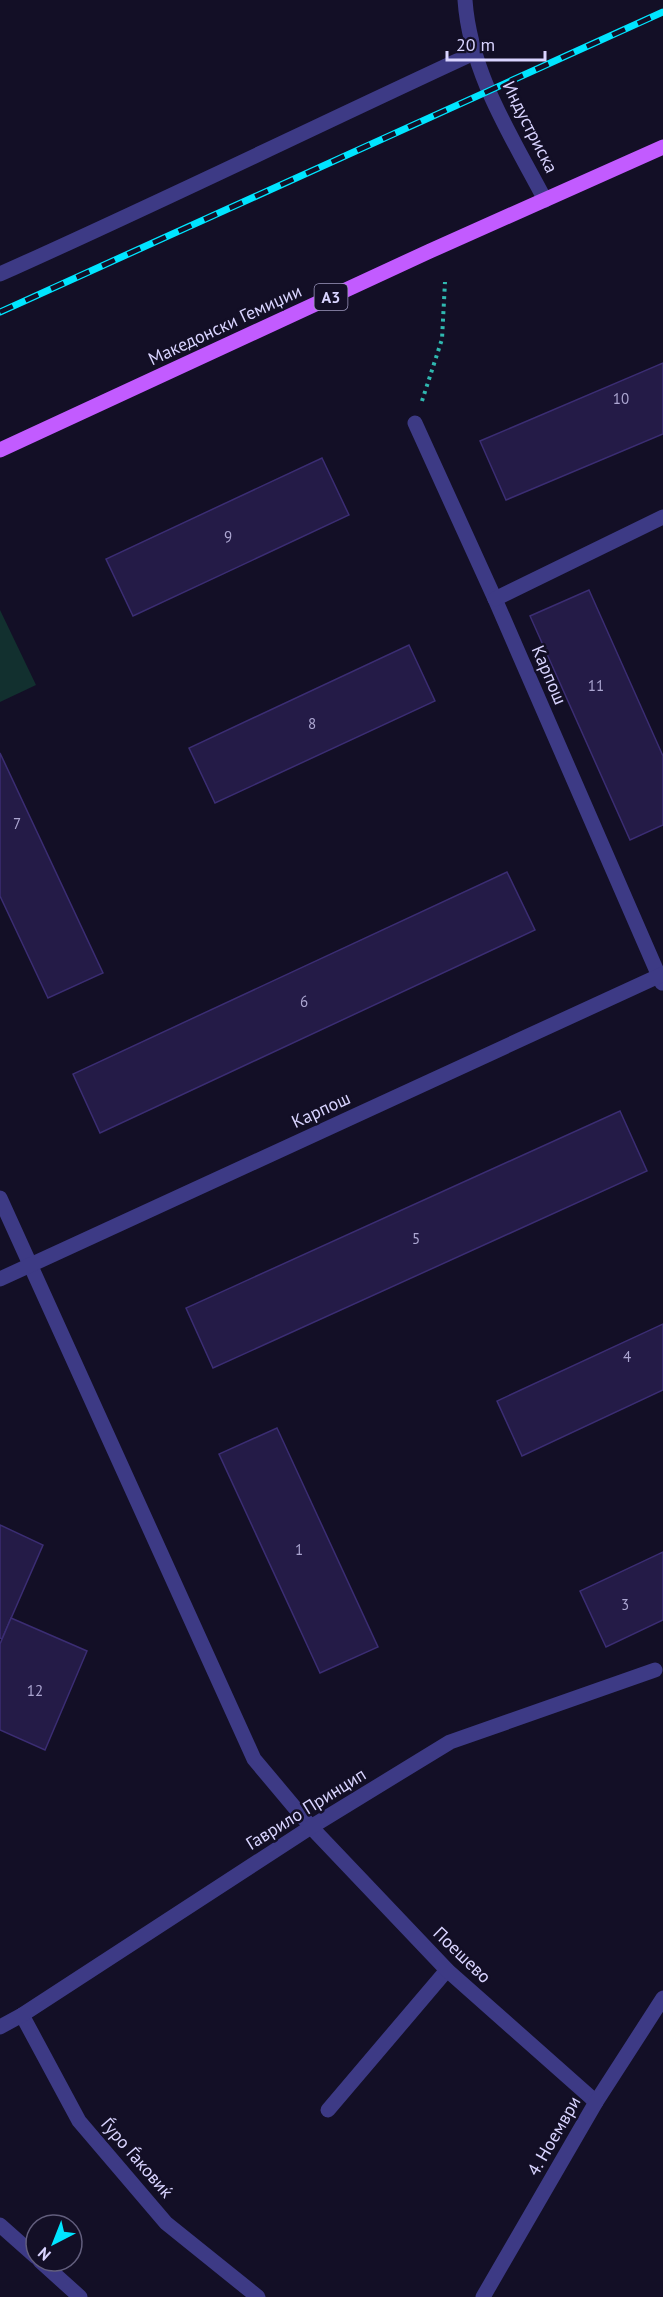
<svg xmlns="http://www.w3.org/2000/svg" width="663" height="2297" viewBox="0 0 663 2297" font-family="'PT Sans',sans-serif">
<rect width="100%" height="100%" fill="#130f26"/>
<!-- green -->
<path fill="#12302f" d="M0,610l36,75 -36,17z"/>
<!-- building -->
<g fill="#241b47" stroke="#3b2d73" stroke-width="1.5">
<path d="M663,363v71l-157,66 -26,-59z"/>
<path d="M322,458l27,57 -216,101 -27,-57z"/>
<path d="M589,590l74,166v69l-33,15 -100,-224z"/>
<path d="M409,645l26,56 -220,102 -26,-55z"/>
<path d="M0,753l103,220 -55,25 -48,-102z"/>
<path d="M507,872l28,58 -435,203 -27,-59z"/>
<path d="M620,1111l27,60 -434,197 -27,-60z"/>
<path d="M663,1324v66l-141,66 -25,-55z"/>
<path d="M277,1428l101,219 -58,26 -101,-219z"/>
<path d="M0,1525l43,20 -41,94 -2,-1z"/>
<path d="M663,1552v68l-57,27 -26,-56z"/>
<path d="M11,1618l76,33 -42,99 -45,-20v-86z"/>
</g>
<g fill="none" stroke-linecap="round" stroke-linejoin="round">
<!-- path -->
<path stroke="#2fb8b0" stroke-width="4" stroke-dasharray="3 4.5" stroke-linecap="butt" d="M422,401l20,-62 3,-57"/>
<!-- service -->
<g stroke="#3d3a85" stroke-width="15">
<path d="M0,274c159,-71 316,-148 474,-221"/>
<path d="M328,2110l119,-140"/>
</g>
<!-- minor -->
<g stroke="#3d3a85" stroke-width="15">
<path d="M465,0c5,73 47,137 80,200"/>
<path d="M415,423l80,176 167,384"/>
<path d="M495,599l168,-82"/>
<path d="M0,1198l254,561 57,68 136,143 149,132"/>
<path d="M0,1279l663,-305"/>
<path d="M22,2015l57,106 87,102 92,74"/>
<path d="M0,2027l22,-12 289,-188 139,-85 205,-72"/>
<path d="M0,2225l36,32"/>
<path d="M40,2261l40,36"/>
</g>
<!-- tertiary -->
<path stroke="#3d3a85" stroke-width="15" d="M483,2297l113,-195 67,-104"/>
<!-- primary -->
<path stroke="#c25bff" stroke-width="15" d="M0,450l430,-199 233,-104"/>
<!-- rail casing -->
<g stroke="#00e5ff" stroke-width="7">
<path id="rail" d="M0,312l663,-300"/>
</g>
<!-- rail -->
<use href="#rail" stroke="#130f26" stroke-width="4.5" stroke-dasharray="14" stroke-linecap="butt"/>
</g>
<g text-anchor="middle" stroke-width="5" stroke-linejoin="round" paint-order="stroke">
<!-- number labels -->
<g font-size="15" fill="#aca6d1">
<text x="621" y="404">10</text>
<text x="228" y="542">9</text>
<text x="596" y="691">11</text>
<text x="312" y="729">8</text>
<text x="17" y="829">7</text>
<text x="304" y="1007">6</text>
<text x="416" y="1244">5</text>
<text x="627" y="1362">4</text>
<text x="299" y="1555">1</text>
<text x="625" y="1610">3</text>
<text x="35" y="1696">12</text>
</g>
<!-- shield labels -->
<rect fill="#130f26" stroke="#9e99be" stroke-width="1.5" x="314.5" y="284" width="33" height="26" rx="4.5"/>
<g font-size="16" font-weight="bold" fill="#d9d4ff">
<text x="331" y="303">A3</text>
</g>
<!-- street labels -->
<g font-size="18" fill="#d9d4ff" stroke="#130f26">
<text transform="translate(530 127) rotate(63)" y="6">Индустриска</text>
<text transform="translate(225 325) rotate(-25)" y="6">Македонски Гемиџии</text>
<text transform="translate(549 675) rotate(67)" y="6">Карпош</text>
<text transform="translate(321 1110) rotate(-25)" y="6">Карпош</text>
<text transform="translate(306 1809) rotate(-32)" y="6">Гаврило Принцип</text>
<text transform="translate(462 1955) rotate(44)" y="6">Поешево</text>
<text transform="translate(554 2136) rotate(-60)" y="6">4. Ноември</text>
<text transform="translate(137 2158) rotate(49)" y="6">Ѓуро Ѓаковиќ</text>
</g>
</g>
<!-- north arrow -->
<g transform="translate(54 2243) rotate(222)"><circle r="28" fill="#130f26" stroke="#625e7d" stroke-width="1.5"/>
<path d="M0-4.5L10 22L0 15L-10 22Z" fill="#00e5ff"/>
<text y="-9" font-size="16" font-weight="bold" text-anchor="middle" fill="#d9d4ff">N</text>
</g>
<!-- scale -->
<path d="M447 51v9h98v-9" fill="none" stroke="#d9d4ff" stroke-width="3"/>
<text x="456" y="51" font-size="18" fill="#d9d4ff" stroke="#130f26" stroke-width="4.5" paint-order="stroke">20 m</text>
</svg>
